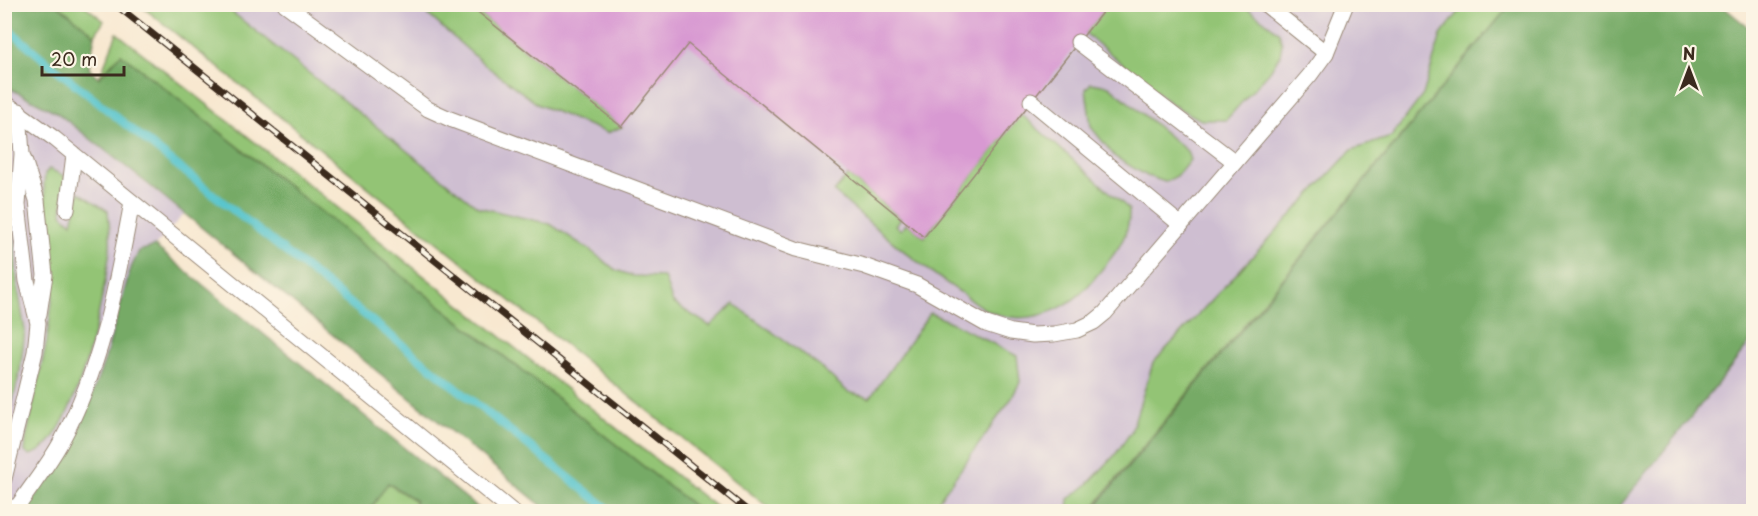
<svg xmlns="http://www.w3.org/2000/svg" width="1758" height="516" viewBox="0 0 1758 516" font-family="'Playpen Sans',sans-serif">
<rect width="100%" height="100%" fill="#fcf5e5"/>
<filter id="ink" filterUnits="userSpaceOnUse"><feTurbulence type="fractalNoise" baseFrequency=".0167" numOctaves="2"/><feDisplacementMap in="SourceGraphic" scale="12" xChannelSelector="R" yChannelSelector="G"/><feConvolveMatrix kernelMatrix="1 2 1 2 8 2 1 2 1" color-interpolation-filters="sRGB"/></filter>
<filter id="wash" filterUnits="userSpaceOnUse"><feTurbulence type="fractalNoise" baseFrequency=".008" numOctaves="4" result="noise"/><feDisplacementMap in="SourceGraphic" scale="24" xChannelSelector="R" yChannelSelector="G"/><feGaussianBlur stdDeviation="1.35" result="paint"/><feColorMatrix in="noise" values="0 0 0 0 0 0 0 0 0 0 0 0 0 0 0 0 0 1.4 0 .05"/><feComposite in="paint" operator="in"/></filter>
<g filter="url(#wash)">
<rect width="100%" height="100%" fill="#f8e8d0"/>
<!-- industrial -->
<g fill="#cebed1">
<path d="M223,5h1288l-419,507 -231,-1z"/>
<path d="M4,86l52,26 128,102 -29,32 -16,5 -8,17 -26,91 -25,69 -55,84 -21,-1z"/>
<path d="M1753,339v172h-137z"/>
</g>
<!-- green -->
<g fill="#93c474" stroke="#677749" stroke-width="1.5">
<path d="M1465,4l45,1 -420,506h-22l1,-12 17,-13 29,-31 16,-23 22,-69 199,-213 39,-13 32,-42 18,-60z"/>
<path d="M58,5h26l20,16 -9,14z"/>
<path d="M140,5h83l255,202 72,17 37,24 29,22 17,6 31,1 9,26 37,23 24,-22 85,62 29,26 22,6 60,-85 23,10 64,33 3,26 -9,17 -80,112h-158z"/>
<path d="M417,5h52l153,122 -15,6 -68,-28 -54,-40z"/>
<path d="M1108,5h135l36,27 3,12 -2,11 -10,16 -44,49h-25l-28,-15 -88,-72z"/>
<path d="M117,33l604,478h-21l-579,-457 -22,24z"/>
<path d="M1091,83l18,3 78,65 3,9 -13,16 -12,6 -18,-6 -32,-19 -24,-30 -5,-38z"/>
<path d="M1021,114l108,95c2,30 -18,49 -36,71 -23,30 -65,47 -102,32 -11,-4 -21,-13 -31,-20 -45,-29 -85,-65 -126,-100l14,-17 53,44 -6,6 6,5 6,-7 17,14z"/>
<path d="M49,169l16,7 -3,38 10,9 7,-31 29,19c1,12 3,25 2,37 -4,41 -35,200 -81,207l-4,-3 1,-13 21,-99 6,-45 -9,-109 1,-12z"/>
<path d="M5,175l6,15 6,92 8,49 -5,40 -15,62z"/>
<path d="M387,483l29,18 -6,10 -41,1z"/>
</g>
<!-- forest -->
<g fill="#76aa66" stroke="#586a42" stroke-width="1.5">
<path d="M1511,4l210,1 32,26v308l-137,172h-524z"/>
<path d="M4,5h54l37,30 -6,33 10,10 22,-24 579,457h-152l-395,-323 -97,-76 -51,-26z"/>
<path d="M155,246l327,265h-72l6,-10 -28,-18 -19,28 -344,1 55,-84 25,-69 26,-91 8,-17z"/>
</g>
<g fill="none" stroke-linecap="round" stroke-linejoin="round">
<!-- stream -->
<path stroke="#57c4cc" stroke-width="8" d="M4,25l37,32 571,455"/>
</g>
<g id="blocks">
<!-- building -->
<path fill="#d899d2" d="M469,5h639l-184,232 -236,-193 -66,83z"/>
</g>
</g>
<g filter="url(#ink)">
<use href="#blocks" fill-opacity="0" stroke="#9a8977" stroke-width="1.5"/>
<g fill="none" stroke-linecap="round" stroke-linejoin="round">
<!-- lane casing -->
<g stroke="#9a8977" stroke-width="17">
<g id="lane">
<path d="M285,4l143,105 22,10 346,130 68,17 53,19 69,39 25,8 22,3 21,-1 23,-4 17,-8 11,-9 205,-238 16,-22 20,-49"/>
<path d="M1265,4l61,49"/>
<path d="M1078,42l157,120"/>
<path d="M1031,101l150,124"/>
<path d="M4,102l51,37 458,373"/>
<path d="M4,128l15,-17"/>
<path d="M24,160l13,40 8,75 -6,39"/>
<path d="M67,210l7,-55"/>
<path d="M4,479l31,-127 3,-29 -11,-42 -9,-76 4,-51 -3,-43"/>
<path d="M4,509l14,-3c14,-21 31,-42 43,-64 42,-78 55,-155 71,-240"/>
</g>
</g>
<!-- lane -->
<use href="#lane" stroke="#fff" stroke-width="15"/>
<!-- rail casing -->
<g stroke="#3b2a1e" stroke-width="7">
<path id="rail" d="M115,4l634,508"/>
</g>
<!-- rail -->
<use href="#rail" stroke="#fcf5e5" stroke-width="4.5" stroke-dasharray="14" stroke-linecap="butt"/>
</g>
</g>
<!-- margin -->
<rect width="1758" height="516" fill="none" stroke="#fcf5e5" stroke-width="24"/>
<!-- north arrow -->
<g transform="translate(1689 69)" stroke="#fcf5e5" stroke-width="4.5" paint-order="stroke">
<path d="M0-4.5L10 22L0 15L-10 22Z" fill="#3b2a1e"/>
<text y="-9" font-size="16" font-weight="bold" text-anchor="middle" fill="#3b2a1e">N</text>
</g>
<!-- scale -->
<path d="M42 66v9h82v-9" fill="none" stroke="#3b2a1e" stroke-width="3"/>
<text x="51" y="66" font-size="18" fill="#3b2a1e" stroke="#fcf5e5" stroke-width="4.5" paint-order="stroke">20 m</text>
</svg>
